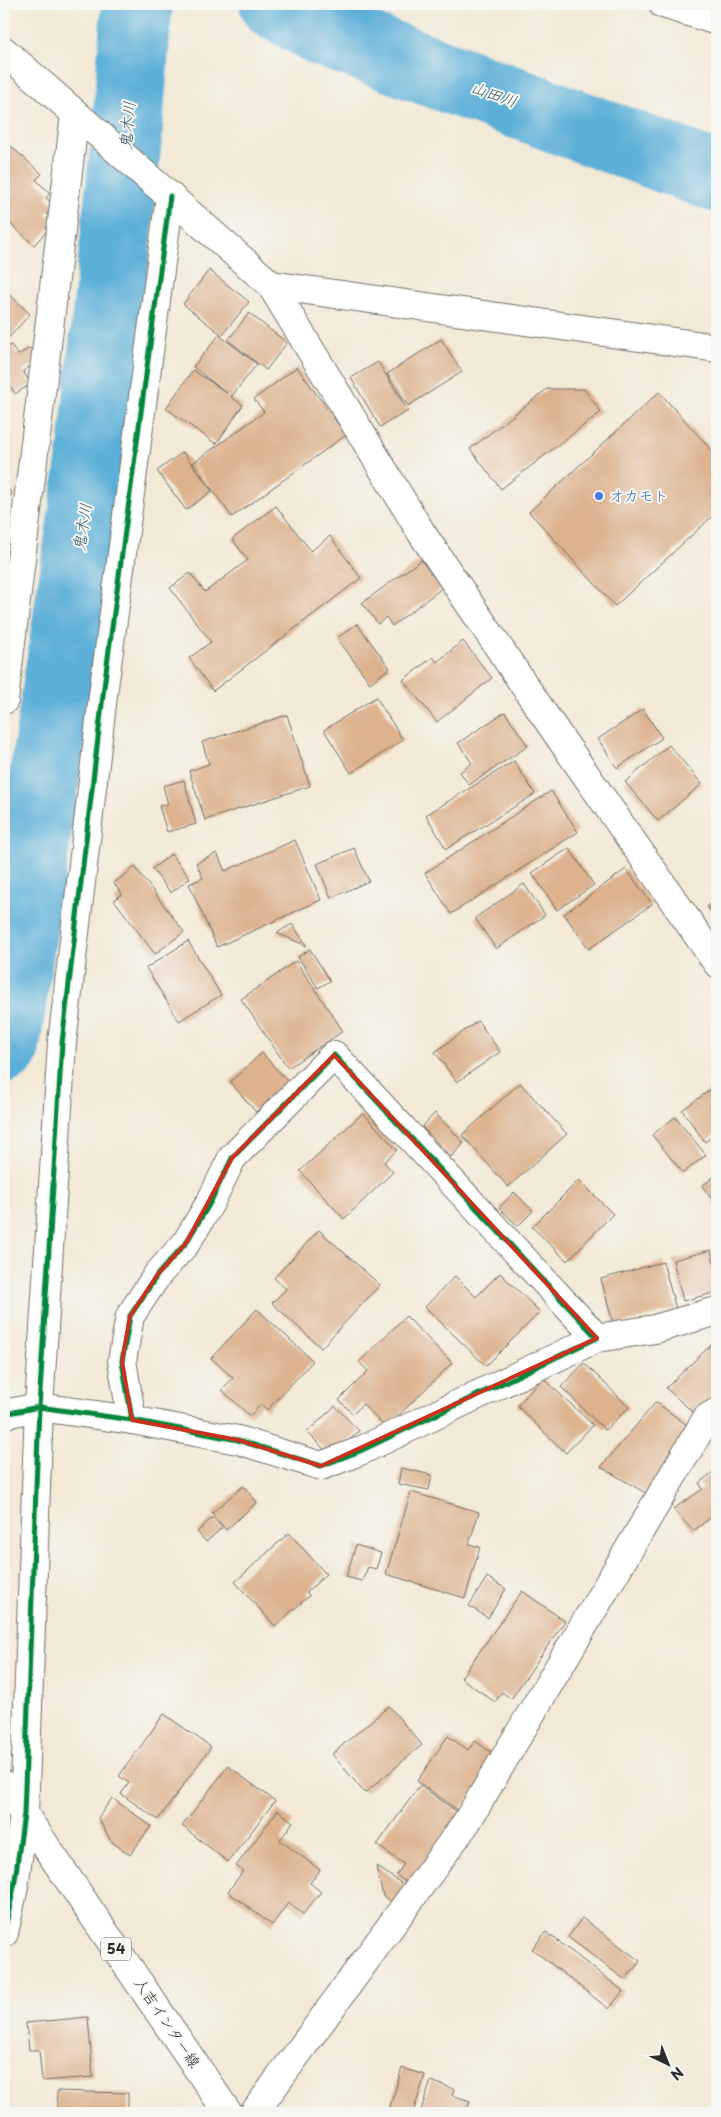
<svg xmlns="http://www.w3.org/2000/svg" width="721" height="2117" viewBox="0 0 721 2117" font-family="'Playpen Sans','Klee One',sans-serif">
<rect width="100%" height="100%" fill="#f6f6f2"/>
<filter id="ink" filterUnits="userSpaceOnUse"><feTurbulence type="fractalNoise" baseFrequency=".02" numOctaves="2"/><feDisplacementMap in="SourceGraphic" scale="10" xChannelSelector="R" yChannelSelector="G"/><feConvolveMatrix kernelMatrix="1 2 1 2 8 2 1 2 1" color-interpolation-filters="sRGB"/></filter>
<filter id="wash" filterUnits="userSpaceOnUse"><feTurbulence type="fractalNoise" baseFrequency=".0096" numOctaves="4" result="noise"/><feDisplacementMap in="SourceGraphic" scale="20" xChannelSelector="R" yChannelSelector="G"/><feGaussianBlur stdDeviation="1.12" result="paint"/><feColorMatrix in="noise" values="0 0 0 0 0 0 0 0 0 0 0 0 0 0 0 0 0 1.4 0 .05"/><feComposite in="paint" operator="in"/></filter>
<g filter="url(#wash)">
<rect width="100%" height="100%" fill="#f2e9d6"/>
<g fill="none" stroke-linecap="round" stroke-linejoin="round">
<!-- river -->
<g stroke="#5bafd7" stroke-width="71">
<path d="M275,4l50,28 392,145"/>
<path d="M4,1048l89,-595 34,-320 10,-129"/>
</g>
</g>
<g id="blocks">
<!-- building -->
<g fill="#dcb28f">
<path d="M4,140l38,34 -6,6 14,13 -4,5 8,7 -8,9 9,8 -21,23 -30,-27z"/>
<path d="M209,270l40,32 -27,33 -39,-31z"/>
<path d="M4,289l26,25 -26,29z"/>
<path d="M249,313l38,30 -21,27 -38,-30z"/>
<path d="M219,335l38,29 -26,33 12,8 -27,39 -50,-36 27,-38 34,23 -34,-26z"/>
<path d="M441,339l21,33 -54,34 -21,-32z"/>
<path d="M11,345l7,10 12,-7 8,13 -15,10 8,13 -16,10 -11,-18v-27z"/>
<path d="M378,362l30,49 -28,16 -29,-49z"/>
<path d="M297,367l49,68 -114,82 -39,-54 71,-51 -10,-13z"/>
<path d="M547,389h37l17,23 -100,77 -31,-40z"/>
<path d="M659,392l58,64v56l-102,94 -86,-94z"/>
<path d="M183,452l29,39 -26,19 -29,-39z"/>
<path d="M4,484l8,10 -8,8z"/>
<path d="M276,506l35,45 19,-15 31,42 -148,113 -24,-33 22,-16 -41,-54 20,-15 15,19 43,-32 -16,-21z"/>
<path d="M421,560l21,28 -50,38 -6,-9 -8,7 -16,-21z"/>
<path d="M357,624l33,44 -20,15 -33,-45z"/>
<path d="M463,641l29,37 -55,44 -34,-42 30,-23 4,5z"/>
<path d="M376,697l27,43 -52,33 -27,-43z"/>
<path d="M643,709l19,29 -45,30 -19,-29z"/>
<path d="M505,712l23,34 -59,39 -9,-13 12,-9 -14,-20z"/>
<path d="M287,715l23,71 -105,34 -16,-49 20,-7 -7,-22z"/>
<path d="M669,745l33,39 -44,37 -33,-39z"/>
<path d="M514,761l21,33 -89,55 -20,-34z"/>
<path d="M184,780l12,44 -29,8 -8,-26 9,-2 -5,-18z"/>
<path d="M551,791l27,41 -127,82 -26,-41z"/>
<path d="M295,840l26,60 -104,47 -28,-63 14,-6 -7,-15 21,-10 8,18z"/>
<path d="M354,848l15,33 -38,17 -14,-34z"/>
<path d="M569,848l25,37 -37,25 -25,-37z"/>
<path d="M171,854l19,24 -19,15 -19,-24z"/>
<path d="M135,867l49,65 -29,22 -41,-54 8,-6 -8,-11z"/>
<path d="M626,869l26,35 -63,45 -25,-35z"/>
<path d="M524,884l21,31 -49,34 -21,-31z"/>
<path d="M717,898v23l-10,-15z"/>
<path d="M292,924l15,22 -30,-13z"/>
<path d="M188,941l33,54 -42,26 -33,-53z"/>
<path d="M310,949l20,32 -12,7 -20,-31z"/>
<path d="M296,961l47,70 -55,37 -47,-69z"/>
<path d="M478,1021l22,31 -43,30 -22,-30z"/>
<path d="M262,1053l27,30 -33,29 -26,-30z"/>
<path d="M520,1083l47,51 -59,53 -46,-52z"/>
<path d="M717,1085v48l-12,9 -23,-32z"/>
<path d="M363,1113l34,37 -13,12 9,10 -49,47 -44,-48z"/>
<path d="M435,1113l29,30 -13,14 -29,-30z"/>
<path d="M675,1117l31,38 -23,18 -31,-38z"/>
<path d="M717,1174v32l-15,-20z"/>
<path d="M579,1180l34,34 -46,47 -35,-34z"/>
<path d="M514,1192l19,19 -15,15 -19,-18z"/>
<path d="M319,1230l61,55 -59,63 -49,-45 14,-14 -12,-11z"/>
<path d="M711,1250l6,24v18l-34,9 -10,-41z"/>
<path d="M663,1262l13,47 -62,17 -13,-47z"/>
<path d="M500,1273l40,39 -54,54 -61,-59 30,-31 21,21z"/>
<path d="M257,1309l56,52 -46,49 -6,-6 -11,12 -28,-26 11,-12 -22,-20z"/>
<path d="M406,1316l46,47 -66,65 -23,-24 -10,10 -14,-14 29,-29 -9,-9z"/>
<path d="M717,1339v65l-20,12 -31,-28z"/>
<path d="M584,1363l45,44 -24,23 -44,-43z"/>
<path d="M543,1378l50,47 -27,28 -49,-47z"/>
<path d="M656,1402l35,26 -42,67 -48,-28z"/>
<path d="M335,1406l24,25 -27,26 -25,-25z"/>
<path d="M401,1468l31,7 -3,15 -31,-6z"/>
<path d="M717,1469v44l-24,18 -20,-22 30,-20 -4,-6z"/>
<path d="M243,1486l14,16 -31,28 -14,-17z"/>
<path d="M411,1492l68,20 -10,32 11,3 -15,51 -79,-24z"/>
<path d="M213,1517l9,11 -16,14 -9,-10z"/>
<path d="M289,1533l37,41 -19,18 2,4 -34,30 -40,-44z"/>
<path d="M356,1545l25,8 -5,16 -8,-2 -6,14 -16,-4z"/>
<path d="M487,1577l19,12 -18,29 -19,-12z"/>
<path d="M522,1591l43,30 -54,78 -9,-7 -7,10 -34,-24z"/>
<path d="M389,1706l33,39 -57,48 -33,-39z"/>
<path d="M164,1714l47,33 -53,73 -37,-26 8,-11 -10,-7z"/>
<path d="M448,1736l20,14 7,-9 23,16 -39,54 -42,-30z"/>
<path d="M228,1766l47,35 -47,61 -46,-36z"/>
<path d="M420,1785l40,29 -50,71 -14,-10 8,-11 -27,-19z"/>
<path d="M112,1798l39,28 -21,29 -19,-14 -13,-23z"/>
<path d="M278,1810l15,12 -13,18 40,30 -10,13 11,9 -18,22 -15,-11 -16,22 -44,-33 15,-21 -7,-5z"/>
<path d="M376,1866l34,23 -11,18 -16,-11z"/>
<path d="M582,1918l58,43 -15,19 -57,-43z"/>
<path d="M546,1932l77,59 -14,18 -77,-60z"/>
<path d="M88,2017l5,60 -51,4 -3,-31h-10l-3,-27z"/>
<path d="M402,2068l23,7 -12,38h-12l-12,-3z"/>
<path d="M431,2081l23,8 -2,6 18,6 -4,12h-46z"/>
<path d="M57,2091l71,2v20h-71z"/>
</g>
</g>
</g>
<g filter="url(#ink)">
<use href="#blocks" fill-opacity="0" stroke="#716e67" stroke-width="1"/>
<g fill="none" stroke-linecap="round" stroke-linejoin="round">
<!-- minor casing -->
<g stroke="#716e67" stroke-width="30">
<g id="minor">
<path d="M663,4l54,17"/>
<path d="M4,51l267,234 150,247 128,190 168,241"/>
<path d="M271,285l446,63"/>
<path d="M4,700l71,-586"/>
<path d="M4,1414l35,-7 93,13 -10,-59 8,-45 28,-42 28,-31 24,-40 22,-45 102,-103 263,283"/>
<path d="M132,1420l106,20 83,26 39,-15 237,-113 58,-9 62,-18"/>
<path d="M4,1933l10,-46 10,-73 15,-407 23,-364 42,-356 66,-491"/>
<path d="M254,2113l212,-290 241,-405 10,-6"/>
</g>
</g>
<!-- major casing -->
<g stroke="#716e67" stroke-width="30">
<path id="major" d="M4,1785l224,328"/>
</g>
<!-- minor -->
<use href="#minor" stroke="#fff" stroke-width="28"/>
<!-- major -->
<use href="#major" stroke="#fff" stroke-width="28"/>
<!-- cycleway casing -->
<g stroke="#f6f6f2" stroke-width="8">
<g id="cycleway">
<path d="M4,1414l35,-7 93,13 -10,-59 8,-45 28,-42 28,-31 24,-40 22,-45 102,-103 263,283 -237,113 -39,15 -83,-26 -106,-20"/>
<path d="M4,1933l10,-46 10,-73 15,-407 23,-364 42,-356 66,-491"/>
</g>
</g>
<!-- cycleway -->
<use href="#cycleway" stroke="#00873e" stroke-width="5"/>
</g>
</g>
<!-- marked area -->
<path fill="none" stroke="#c8321e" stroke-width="4" stroke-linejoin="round" d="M334,1055l263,283 -276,128 -83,-26 -106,-20 -10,-59 8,-45 28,-42 28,-31 46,-85z"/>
<!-- markers -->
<circle fill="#3f7fe0" stroke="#f6f6f2" stroke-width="2" cx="599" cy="496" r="5"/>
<g text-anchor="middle" stroke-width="4" stroke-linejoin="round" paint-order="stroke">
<!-- shield labels -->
<rect fill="#f6f6f2" stroke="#686867" stroke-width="1" x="101" y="1937.5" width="30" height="23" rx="4"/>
<g font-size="14" font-weight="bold" fill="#2b2b2b">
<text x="116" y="1954">54</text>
</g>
<!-- shop labels -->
<g font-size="15" fill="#366cbe" stroke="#f6f6f2" text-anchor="start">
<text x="609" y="501">オカモト</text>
</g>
<!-- street labels -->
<g font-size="15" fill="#2b2b2b" stroke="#f6f6f2">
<text transform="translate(167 2023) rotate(56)" y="5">人吉インター線</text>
</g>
<!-- water labels -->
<g font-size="16" font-style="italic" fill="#3c5967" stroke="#f6f6f2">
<text transform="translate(494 94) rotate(20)" y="6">山田川</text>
<text transform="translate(127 125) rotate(-85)" y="6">鬼木川</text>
<text transform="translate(82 527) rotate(-81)" y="6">鬼木川</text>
</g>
</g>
<!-- margin -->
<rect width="721" height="2117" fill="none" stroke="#f6f6f2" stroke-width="20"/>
<!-- north arrow -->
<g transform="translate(668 2064) rotate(137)" stroke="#f6f6f2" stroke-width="4" paint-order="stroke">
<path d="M0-4L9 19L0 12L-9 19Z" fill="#2b2b2b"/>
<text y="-8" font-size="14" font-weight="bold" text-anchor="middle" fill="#2b2b2b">N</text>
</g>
</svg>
